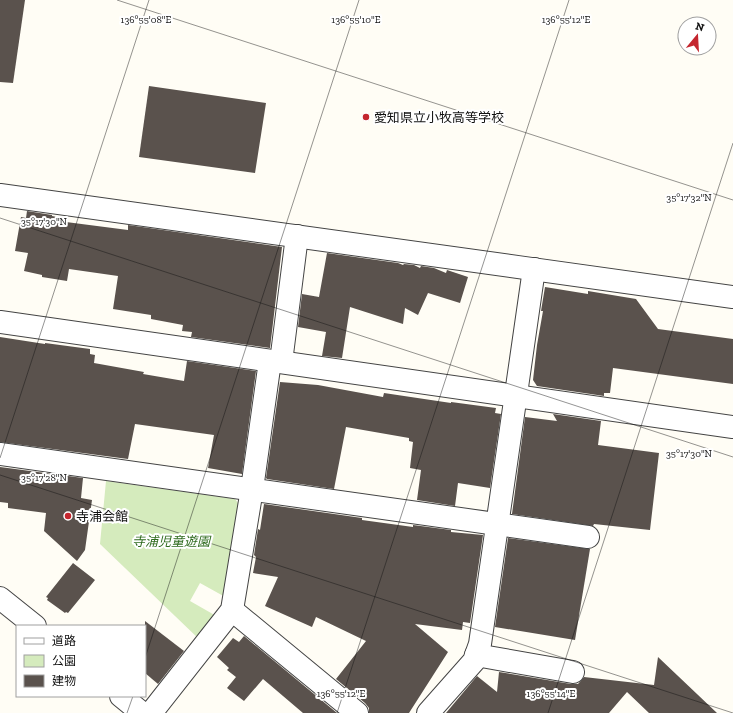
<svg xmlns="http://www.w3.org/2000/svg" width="733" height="713" viewBox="0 0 733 713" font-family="'Zilla Slab','Noto Sans JP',serif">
<rect width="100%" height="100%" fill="#fffdf5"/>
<!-- green -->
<path fill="#d5ebbd" d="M106,481l129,18 6,8 -14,91 -27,-15 -10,18 28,16 -18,23 -100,-96z"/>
<!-- building -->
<g fill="#5a524d">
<path d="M0,0h25l-12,83 -13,-1z"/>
<path d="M149,86l117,17 -11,70 -116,-16z"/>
<path d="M27,211l25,4v1l15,3 -1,3 62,8v-5l154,22 -12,101 -79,-11 1,-5 -10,-1 1,-6 -32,-6v-4l-38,-6 5,-33 -49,-7 -2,12 -25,-4v-2l-18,-4 4,-18 -13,-2 6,-34 5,1z"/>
<path d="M327,253l71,10 5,2 1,-1 10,1 6,3 1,-2 13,2 12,5 1,-3 21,7 -8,26 -32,-10 -10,22 -13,-7 -2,16 -53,-17 -8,51 -20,-2 4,-24 -28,-5 4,-33 17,3z"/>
<path d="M545,287l43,7v-3l48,8 22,30 75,10v45l-120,-16 -3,25h-6v3l-67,-10 -4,-6 4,-35 6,-34h-2z"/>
<path d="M0,337l45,7v-1l45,6v5l5,1 -1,8 50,9 -1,2 41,7 3,-20 69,10 -14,103 -34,-6 6,-33 -79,-11 -7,35 -128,-17z"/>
<path d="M280,382l38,3 65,12 1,-4 67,10v-1l45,6 -1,5 6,1 -11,74 -32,-5 -3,23 -38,-6 4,-30 -11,-2 3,-26 -4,-1v-3l-63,-11 -12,62 -67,-10 -1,-1z"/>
<path d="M553,414l48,7 -3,24 61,8 -9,77 -56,-6 -1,2 -81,-12 13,-97 32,4z"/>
<path d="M0,467l83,11 -2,20 11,2 -7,50 -8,11 -33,-30 2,-18 -38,-5v-5l-8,-1z"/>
<path d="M264,504l98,14v2l51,7v-2l38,5v2l32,3 -13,88 -7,-1 -1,8 -47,-6 33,28 -39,61h-40v-5l-4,-5 -29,-24 30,-38 -50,-24 -4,10 -47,-21 13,-29 -25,-4 3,-16 -2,-2 4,-26 2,1z"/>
<path d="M508,538l82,11 -15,91 -80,-13z"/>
<path d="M73,563l22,17 -27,33 -2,-1 -1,1 -18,-13 1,-2 -2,-1z"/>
<path d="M145,621l39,30 -26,33 -13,-11z"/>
<path d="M244,636l93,77h-34l-40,-34 -19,22 -17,-13 9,-11 -9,-7 2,-2 -12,-11 16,-19 6,4z"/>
<path d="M658,657l59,56h-68l-22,-21 -18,21h-163l31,-37 20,16 2,-20 72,12h7l6,-7 70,8z"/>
</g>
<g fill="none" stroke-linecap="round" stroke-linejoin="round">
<!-- minor casing -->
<g stroke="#444" stroke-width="24">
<g id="minor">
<path d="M0,195l733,102"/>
<path d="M0,322l733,105"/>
<path d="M281,362l16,-126"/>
<path d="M0,454l588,83"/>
<path d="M0,598l35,28"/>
<path d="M232,610l125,103"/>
<path d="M476,655l97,17"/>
<path d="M121,696l21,17"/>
<path d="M151,713l81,-103 20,-121 18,-128"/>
<path d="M428,713l46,-52 6,-17 54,-375"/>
</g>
</g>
<!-- minor -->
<use href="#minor" stroke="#fff" stroke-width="22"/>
</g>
<!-- ticks -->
<path fill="none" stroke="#111" stroke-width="1" stroke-opacity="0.45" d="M117,0l616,200M0,218l733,239M0,458l149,-458M0,475l733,238M145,658l214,-658M127,713l6,-17M337,713l232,-713M548,713l185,-570"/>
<!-- markers -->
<g fill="#c4262e" stroke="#fff" stroke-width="1.5">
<circle cx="366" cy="117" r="4"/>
<circle cx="68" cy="516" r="4"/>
</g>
<g text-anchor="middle" stroke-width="4" stroke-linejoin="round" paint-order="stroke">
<!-- poi labels -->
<g font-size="13" fill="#111" stroke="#fff" text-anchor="start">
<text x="374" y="122">愛知県立小牧高等学校</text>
<text x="76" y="521">寺浦会館</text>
</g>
<!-- park labels -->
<g font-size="13" font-style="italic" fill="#2f6b1f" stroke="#fff">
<text x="171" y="546">寺浦児童遊園</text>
</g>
</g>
<g font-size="10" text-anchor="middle" fill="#111" stroke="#fff" stroke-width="4" stroke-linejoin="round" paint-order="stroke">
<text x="146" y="23">136°55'08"E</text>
<text x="356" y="23">136°55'10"E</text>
<text x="566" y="23">136°55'12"E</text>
<text x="689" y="201">35°17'32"N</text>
<text x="44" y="225">35°17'30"N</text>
<text x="689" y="457">35°17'30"N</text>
<text x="44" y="481">35°17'28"N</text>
<text x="341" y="697">136°55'12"E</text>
<text x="551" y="697">136°55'14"E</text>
</g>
<!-- legend -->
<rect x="16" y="625" width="130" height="72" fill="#ffffff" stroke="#a0a0a0"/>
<rect x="24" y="638" width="20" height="6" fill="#ffffff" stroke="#a0a0a0"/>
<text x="52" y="645" font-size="12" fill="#111111">道路</text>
<rect x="24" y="655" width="20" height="12" fill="#d5ebbd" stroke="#a0a0a0"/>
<text x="52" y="665" font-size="12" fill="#111111">公園</text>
<rect x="24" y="675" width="20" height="12" fill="#5a524d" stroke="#a0a0a0"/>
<text x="52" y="685" font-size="12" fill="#111111">建物</text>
<!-- north arrow -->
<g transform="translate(697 36) rotate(18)"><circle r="19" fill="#ffffff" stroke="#a0a0a0"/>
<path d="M0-3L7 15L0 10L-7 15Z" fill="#c4262e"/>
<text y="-6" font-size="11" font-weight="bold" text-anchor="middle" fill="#111111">N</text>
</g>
</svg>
